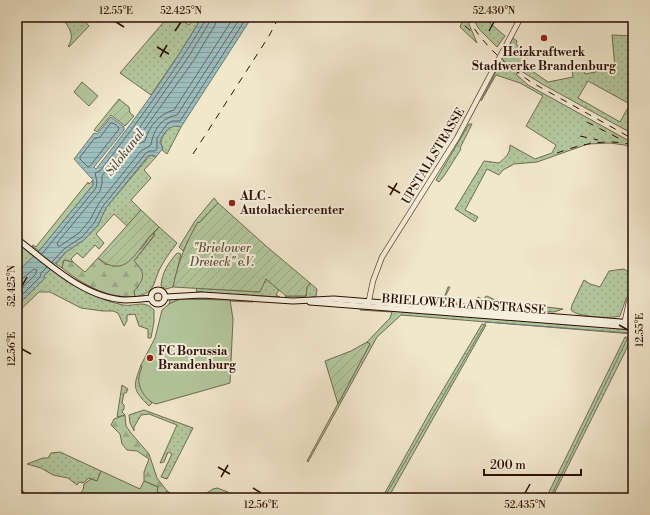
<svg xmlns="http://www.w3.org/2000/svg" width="650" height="515" viewBox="0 0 650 515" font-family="'Libre Bodoni',serif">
<defs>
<pattern id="grass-dots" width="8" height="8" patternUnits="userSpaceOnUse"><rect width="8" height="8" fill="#b3c79c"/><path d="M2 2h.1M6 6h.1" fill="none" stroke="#9aaa85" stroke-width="1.8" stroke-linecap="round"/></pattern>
<pattern id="forest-firs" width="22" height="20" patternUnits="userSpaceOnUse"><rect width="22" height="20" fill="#b3c79c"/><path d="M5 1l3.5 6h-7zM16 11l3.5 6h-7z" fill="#9aaa85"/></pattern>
<pattern id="garden-furrows" width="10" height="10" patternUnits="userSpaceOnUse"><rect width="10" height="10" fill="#b3c79c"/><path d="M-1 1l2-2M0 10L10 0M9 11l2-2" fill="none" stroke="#9aaa85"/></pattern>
<pattern id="water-rules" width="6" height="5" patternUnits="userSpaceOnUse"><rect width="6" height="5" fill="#9cbebd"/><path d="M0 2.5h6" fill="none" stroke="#87a2a1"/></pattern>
</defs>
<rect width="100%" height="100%" fill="#f1e7cb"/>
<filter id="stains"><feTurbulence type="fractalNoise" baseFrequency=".005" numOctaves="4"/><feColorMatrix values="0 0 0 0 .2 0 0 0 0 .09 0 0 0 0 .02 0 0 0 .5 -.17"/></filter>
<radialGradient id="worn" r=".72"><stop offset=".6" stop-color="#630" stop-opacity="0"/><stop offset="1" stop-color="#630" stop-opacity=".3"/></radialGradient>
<!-- grass -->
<g fill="url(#grass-dots)" stroke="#6f6a50" fill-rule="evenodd">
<path d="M60,17h21l8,9 -20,21 -1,-1c8,-10 0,-22 -8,-29z"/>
<path d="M168,17h9l12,8 5,-8h8l-21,34 -30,44 -31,-22z"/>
<path d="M456,17h10l11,26 -17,-16 2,-5z"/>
<path d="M472,17h11l22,19 -8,11 -18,-18z"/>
<path d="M612,35l21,1v98l-91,-50 -21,-13 -5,3 12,11 105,58v6l-8,-4 -15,-2 -22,1 -51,18 -23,2 -11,6 -4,5 -12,-6 -22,41 13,7 -3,5 -20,-13 29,-48 15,2c7,-6 11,-9 11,-18l25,14 17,-6 4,-8 -30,-19 17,-30 -23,-13 -24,-8 -15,26 32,-63 4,3 -1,3 13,12 -7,8 26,18 25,-5 -1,-10 9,-2 4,9 30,-6zM588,81l42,23 -10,18 -42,-24z"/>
<path d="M469,124h3l-12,24 1,1 -17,27 -5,6 -3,-2z"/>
<path d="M173,125l8,2 -14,27 -5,-4 1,-2c-6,-7 3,-18 10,-23z"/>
<path d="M150,155l6,2 -12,13 7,8 -20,22 10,10 -14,16 -13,-12 -18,20 8,9 -5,6 -4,-4 -12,13 -6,-5 -6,6 2,3 -9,-2 -2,8 -6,-4 10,-12 18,-12 14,-15 8,-17z"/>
<path d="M214,198l4,5 -19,20h-1l-15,28 -4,-4 16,-26z"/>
<path d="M159,227l18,16c-5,7 -11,14 -15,22 -10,16 -4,27 -27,32l-1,-6 4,-4 -4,-26 21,-26 -2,-1z"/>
<path d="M17,243l14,10 3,4 -17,15z"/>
<path d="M178,253l3,1 -8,33 -7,2 -5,-3c1,-14 7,-22 15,-32z"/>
<path d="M51,269c22,16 45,30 72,36 12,2 21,-6 31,5v12l-3,16h-3v-9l-9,-3 -4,-12 -8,1v6l-3,5 -6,-13 -5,-2h-10l-22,-3 -31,-16h-11l-22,21v-7l27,-28v-2z"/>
<path d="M624,269l9,6v12l-7,12 -6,17c-9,3 -43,1 -49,-6l1,-5 12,-25 6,4 10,3 9,-16z"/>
<path d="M266,279l13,11 -3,5 4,2 -72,-4 -12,-2 1,-3 62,4z"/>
<path d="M310,283l7,6 -1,7 -12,3h-20l2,-3h20l1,-9z"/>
<path d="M448,287h2l-5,10 5,5 23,3 5,-8 4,2v5l-1,1 -9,1 -27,-3 -2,-2z"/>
<path d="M198,296l54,5 1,1 -73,-3 -11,5 1,-4 9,-3z"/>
<path d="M487,296l22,11 2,-2 6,3 14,1 7,-3 25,3 -9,3 -62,-3 -7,-5v-7z"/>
<path d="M360,308l273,21v5l-232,-19 -24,22 -69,125 -1,-1 63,-117 -3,-2 23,-24 2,-6 -32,-2z"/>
<path d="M482,324l4,1 -98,173h-6l49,-88z"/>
<path d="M625,337l7,1 -80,160h-6z"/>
<path d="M141,365l1,2c-5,14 1,26 10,36l-3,3c-17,-17 -16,-19 -8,-41z"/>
<path d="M122,385l6,4 -2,4h-2l-2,10 2,2v4l-2,3 3,3 -8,2z"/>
<path d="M144,410l49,18 -26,51 -6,-2 11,-23 -4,-2 -4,10 -4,1 17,-38 -28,-11 -8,1 -7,12v4l-4,-8 -1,-8z"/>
<path d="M60,452l41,19 -4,10 -8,-3 -6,5 -4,-1 -2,3 -9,-7 -15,-3 -12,-7 -14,-4 16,-6h5l3,-5z"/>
</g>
<!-- forest -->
<g fill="url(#forest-firs)" stroke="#6f6a50">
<path d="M153,234h2l-21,27c11,11 12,17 0,30l1,6c-29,1 -51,-12 -73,-29l2,-8 9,2 12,10 13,-14 8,7 36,-17 9,-13z"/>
<path d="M125,415l1,11 5,7 18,21 8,24 10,13 -3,3 -8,-2 2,-5 -14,-6v-9l5,-13 -12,-8 -10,-1 -5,-6 -2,-10 -9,-9 3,-6z"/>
</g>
<!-- park -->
<g fill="#b3c79c" stroke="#6f6a50">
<path d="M82,82l16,14 -9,10 -15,-14z"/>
<path d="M93,180v5l-54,66 -7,-5 1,-1 3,2 52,-65 1,2z"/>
<path d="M180,299l50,1 3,19 -3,64 -74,21c-8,-2 -16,-13 -17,-21 -1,-5 1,-11 3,-16l-1,-2 14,-27 7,-28 7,-6z"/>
<path d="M101,471l39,18 4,-8 14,6 -1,5 7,2 3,-3 7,4v3h-98l7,-8 1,-6 7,-5 6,2z"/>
<path d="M217,488l11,4 5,6h-34l14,-9z"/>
</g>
<!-- garden -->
<g fill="url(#garden-furrows)" stroke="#6f6a50">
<path d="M119,99l10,8 1,6 4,3 -9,10 -14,-11 -14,17 -3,-2z"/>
<path d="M218,203l48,43 44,37 -3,4 -1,9h-20l-20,-17 -6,13 -87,-5c5,-24 12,-43 25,-65l1,1z"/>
<path d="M141,210l18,17c-3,3 -6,6 -9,9 -15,17 -25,44 -52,22z"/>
<path d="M367,342l3,2 -32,60 -13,-43 26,-10z"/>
</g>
<!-- water -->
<g fill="url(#water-rules)" stroke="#6f7873">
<path d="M202,17h50l-71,110c-10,-4 -19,6 -21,16l3,5 -7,9 -3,-2 -5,1 -42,52 -8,17 -14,15 -18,12 -22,24 1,2 -28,28v-34l22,-21 54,-66v-5l-19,-21 20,-26 3,1 14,-17 13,10v3l-30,37 2,2c38,-48 75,-99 106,-152z"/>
<path d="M17,485l10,10 31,-2 13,5h-54z"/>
</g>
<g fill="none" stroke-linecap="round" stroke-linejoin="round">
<!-- shore -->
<g stroke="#646660" stroke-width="1">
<path d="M211,17l-2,6 -20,33 -56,81 -31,39v7l-2,8 -43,52 1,3h2l19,-13 11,-13 9,-17 42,-52 10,-6c1,-9 7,-23 17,-27 3,-2 6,-2 9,-3l64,-98"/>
<path d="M217,17l-2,8 -21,35 -53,74 -4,8 1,2 7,-3c4,-15 14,-27 29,-31l60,-93"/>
<path d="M111,123c3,0 8,3 8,6l-29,37 -2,1 -8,-8v-2l14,-18 6,-2z"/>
<path d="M42,254l54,-66 1,-6 -2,-9 5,-2c37,-48 74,-98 105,-150l1,-4"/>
<path d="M52,262l12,-13 18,-12 12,-14 9,-17 42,-52 4,-3h6l2,-2v-11l10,-14 5,-3h8l67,-104"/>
<path d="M17,279l6,-1 11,-9 3,1 -2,5 -18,18"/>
<path d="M17,300l23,-23 1,-4 6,-6"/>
</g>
<!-- stream -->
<g stroke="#6f7873" stroke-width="1">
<path d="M384,498l102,-176 144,11"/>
<path d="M550,498l80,-165h3"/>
</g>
<!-- tertiary casing -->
<g stroke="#5c4435" stroke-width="6">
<g id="tertiary">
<path d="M368,305l5,-24 9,-24 75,-119 64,-121"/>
<path d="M624,325l5,-23 4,-8"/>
<path d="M628,325l3,-22"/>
</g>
</g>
<!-- secondary casing -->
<g stroke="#2b0e03" stroke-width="7">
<g id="secondary">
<path d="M17,239c31,24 68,60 109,61 8,0 16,-1 25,-2"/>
<circle cx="158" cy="297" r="7"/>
<path d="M166,297l36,-2 91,6 41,-2 299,24"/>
<path d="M310,302l323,25"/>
</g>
</g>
<!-- tertiary -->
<use href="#tertiary" stroke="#f6efdd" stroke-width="4.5"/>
<!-- secondary -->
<use href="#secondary" stroke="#f6efdd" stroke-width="5"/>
<!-- rail -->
<g stroke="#2b0e03" stroke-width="1" stroke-dasharray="7 7" stroke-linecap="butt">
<path d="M454,17l17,14"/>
<path d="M467,17c15,27 39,48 64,65l102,57"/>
<path d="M587,122l35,18"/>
<path d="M580,136l18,4"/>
<path d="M557,153c25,-9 49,-15 76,-8"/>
<path d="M193,154l76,-118 10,-19"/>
</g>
</g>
<!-- ticks -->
<path fill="none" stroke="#2b0e03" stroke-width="1.5" d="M116,22l8,5M175,31l6,-9M489,31l5,-9M157,47l12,7M160,57l7,-12M388,186l12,7M390,195l7,-12M22,286l5,-9M619,325l9,5M22,349l9,5M218,467l12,7M221,477l7,-12M253,488l8,5M525,493l5,-9"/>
<!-- markers -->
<g fill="#8f2418" stroke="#f6efdd" stroke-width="1.5">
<circle cx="544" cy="38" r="4"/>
<circle cx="232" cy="203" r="4"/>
<circle cx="150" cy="358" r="4"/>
</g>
<g text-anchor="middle" stroke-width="4" stroke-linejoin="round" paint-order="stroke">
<!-- poi labels -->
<g font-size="12" font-weight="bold" fill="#2b0e03" stroke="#f6efdd" text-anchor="start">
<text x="544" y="56" text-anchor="middle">Heizkraftwerk<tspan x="544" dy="14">Stadtwerke Brandenburg</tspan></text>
<text x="240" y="200">ALC -<tspan x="240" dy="14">Autolackiercenter</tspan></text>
<text x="158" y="355">FC Borussia<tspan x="158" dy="14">Brandenburg</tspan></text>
</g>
<!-- street labels -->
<g font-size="12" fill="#2b0e03" stroke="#f6efdd">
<text transform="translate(433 156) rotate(-59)" y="4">UPSTALLSTRASSE</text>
<text transform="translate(464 304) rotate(4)" y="4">BRIELOWER LANDSTRASSE</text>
</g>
<!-- park labels -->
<g font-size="12" font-style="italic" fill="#5b4f39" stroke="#f6efdd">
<text x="222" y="252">"Brielower<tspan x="222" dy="14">Dreieck" e.V.</tspan></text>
</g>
<!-- water labels -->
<g font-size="13" font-style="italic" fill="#58544d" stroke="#f6efdd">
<text transform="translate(124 152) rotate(-52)" y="5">Silokanal</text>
</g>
</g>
<!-- margin -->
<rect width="650" height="515" fill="none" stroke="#f1e7cb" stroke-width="44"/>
<!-- scale -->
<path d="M484 469v6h97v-6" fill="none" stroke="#2b0e03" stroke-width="2"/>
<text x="490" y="469" font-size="12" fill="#2b0e03" stroke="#f6efdd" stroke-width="3" paint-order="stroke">200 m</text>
<rect x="22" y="22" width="606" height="471" fill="none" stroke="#2b0e03" stroke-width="1.5"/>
<g font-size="10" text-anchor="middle" fill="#2b0e03">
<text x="116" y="14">12.55°E</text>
<text x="181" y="14">52.425°N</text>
<text x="494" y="14">52.430°N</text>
<text transform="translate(11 286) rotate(-90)" y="4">52.425°N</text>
<text transform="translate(639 330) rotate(-90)" y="4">12.55°E</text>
<text transform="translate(11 349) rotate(-90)" y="4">12.56°E</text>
<text x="261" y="508">12.56°E</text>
<text x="525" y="508">52.435°N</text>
</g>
<rect width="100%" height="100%" filter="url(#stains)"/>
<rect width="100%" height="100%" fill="url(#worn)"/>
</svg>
